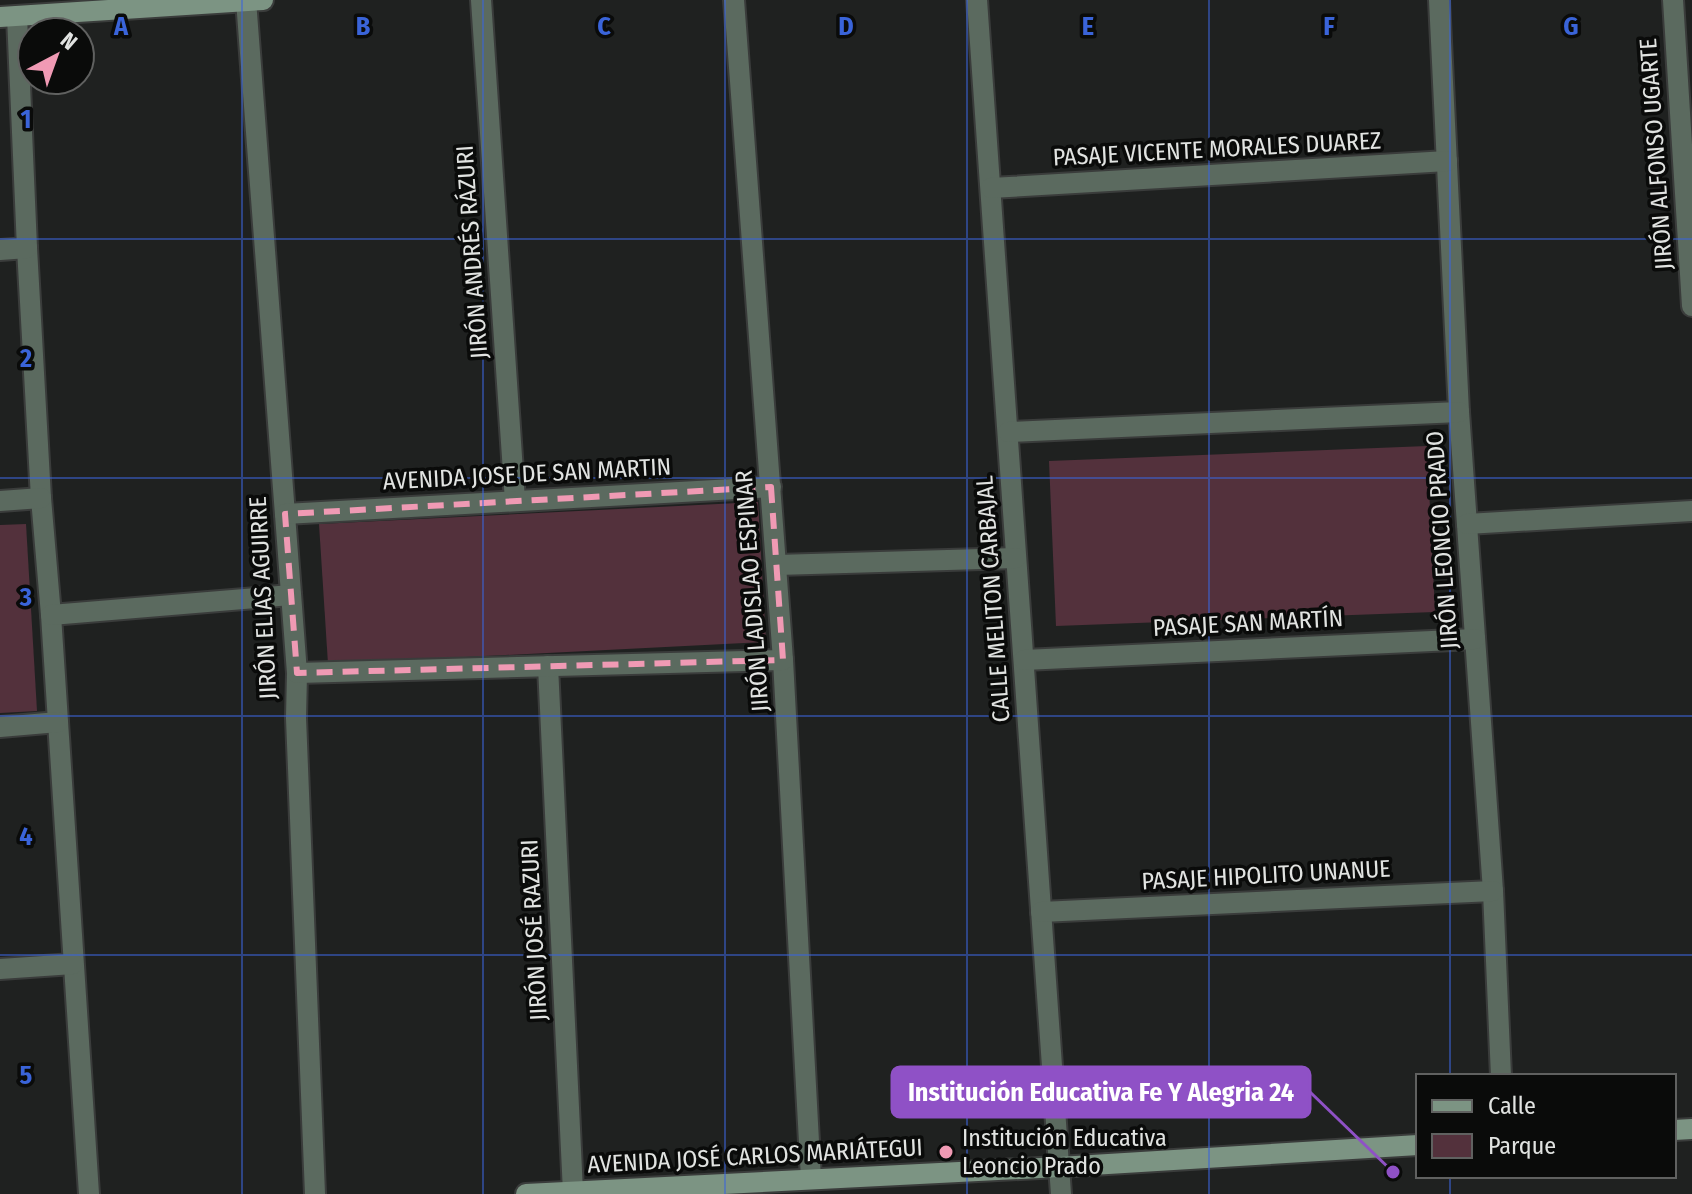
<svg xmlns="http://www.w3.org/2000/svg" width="1692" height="1194" viewBox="0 0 1692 1194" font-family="'Fira Sans Condensed',sans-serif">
<rect width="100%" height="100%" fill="#1f2120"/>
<!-- green -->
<g fill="#53313c">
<path d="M1427,446l8,166 -379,14 -7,-165z"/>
<path d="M758,502l8,140 -438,22 -9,-140z"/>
<path d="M26,524l11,187 -37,2v-188z"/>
</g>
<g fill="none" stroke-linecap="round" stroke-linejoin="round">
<!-- street casing -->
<g stroke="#3a3c3b" stroke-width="24">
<g id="street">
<path d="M246,0l51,673 -1,45 19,476"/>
<path d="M481,0l34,501"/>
<path d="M734,0l49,660 28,519"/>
<path d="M977,0l84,1194"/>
<path d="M1439,0l20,412 34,479 8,185"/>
<path d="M1673,0l19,306"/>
<path d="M17,16l10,232 14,250 10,117 38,579"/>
<path d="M991,188l456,-27"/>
<path d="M0,250l27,-2"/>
<path d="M1008,432l451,-20"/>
<path d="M0,501l41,-3"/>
<path d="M285,514l486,-27"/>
<path d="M1467,524l225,-13"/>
<path d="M777,565l239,-7"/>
<path d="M51,615l240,-20"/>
<path d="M1024,660l451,-21"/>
<path d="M548,666l25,526"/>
<path d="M297,673l486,-13"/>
<path d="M0,727l58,-5"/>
<path d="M1041,912l452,-21"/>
<path d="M0,969l73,-5"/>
</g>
</g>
<!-- secondary casing -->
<g stroke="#3a3c3b" stroke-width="24">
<g id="secondary">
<path d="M0,17l263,-17"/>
<path d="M1674,1130l18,-1"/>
<path d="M526,1194l533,-27 359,-22"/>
</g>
</g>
<!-- street -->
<use href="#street" stroke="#5b6a5f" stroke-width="20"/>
<!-- secondary -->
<use href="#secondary" stroke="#7c9483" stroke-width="20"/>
</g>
<!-- marked area -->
<path fill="none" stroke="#f09ab4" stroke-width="6" stroke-dasharray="16 10" stroke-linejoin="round" d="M771,487l12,173 -486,13 -12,-159z"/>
<!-- grid -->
<path fill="none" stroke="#3a64d9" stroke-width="2" stroke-opacity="0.55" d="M242,0v1194M483,0v1194M725,0v1194M967,0v1194M1209,0v1194M1450,0v1076M0,239h1692M0,478h1692M0,716h1692M0,955h1692M1450,1176v18"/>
<!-- markers -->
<circle fill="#f09ab4" stroke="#0a0b0a" stroke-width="3" cx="946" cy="1152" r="8"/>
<g text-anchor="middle" stroke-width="7" stroke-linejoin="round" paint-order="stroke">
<!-- street labels -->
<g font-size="24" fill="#e1e3e1" stroke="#0a0b0a">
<text transform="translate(1217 149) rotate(-3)" y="8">PASAJE VICENTE MORALES DUAREZ</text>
<text transform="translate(1656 154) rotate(-94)" y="8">JIRÓN ALFONSO UGARTE</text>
<text transform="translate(472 252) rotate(-94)" y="8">JIRÓN ANDRÉS RÁZURI</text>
<text transform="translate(527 474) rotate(-3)" y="8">AVENIDA JOSE DE SAN MARTIN</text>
<text transform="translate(1442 540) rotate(-94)" y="8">JIRÓN LEONCIO PRADO</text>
<text transform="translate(752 591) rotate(-94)" y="8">JIRÓN LADISLAO ESPINAR</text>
<text transform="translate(263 598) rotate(-93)" y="8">JIRÓN ELIAS AGUIRRE</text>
<text transform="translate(993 599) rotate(-94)" y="8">CALLE MELITON CARBAJAL</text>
<text transform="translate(1248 623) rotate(-3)" y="8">PASAJE SAN MARTÍN</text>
<text transform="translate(1266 875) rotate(-3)" y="8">PASAJE HIPOLITO UNANUE</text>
<text transform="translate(534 930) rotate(-93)" y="8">JIRÓN JOSÉ RAZURI</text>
<text transform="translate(755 1156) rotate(-3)" y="8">AVENIDA JOSÉ CARLOS MARIÁTEGUI</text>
</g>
<!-- poi labels -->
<g font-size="24" fill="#e1e3e1" stroke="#0a0b0a" text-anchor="start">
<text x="962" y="1146">Institución Educativa<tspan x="962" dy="28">Leoncio Prado</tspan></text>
</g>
</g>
<g font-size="26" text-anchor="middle" font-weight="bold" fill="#3a64d9" stroke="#0a0b0a" stroke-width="7" stroke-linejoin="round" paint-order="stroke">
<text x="121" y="35">A</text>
<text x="363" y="35">B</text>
<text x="604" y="35">C</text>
<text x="846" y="35">D</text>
<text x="1088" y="35">E</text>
<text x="1329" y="35">F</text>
<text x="1571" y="35">G</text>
<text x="26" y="128">1</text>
<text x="26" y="367">2</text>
<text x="26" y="606">3</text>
<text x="26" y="845">4</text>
<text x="26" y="1084">5</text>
</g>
<!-- callouts -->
<path fill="none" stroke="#8f51c6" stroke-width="3" d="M1393 1172L1310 1092"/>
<circle fill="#8f51c6" stroke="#0a0b0a" stroke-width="3" cx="1393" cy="1172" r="8"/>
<rect fill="#8f51c6" stroke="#8f51c6" stroke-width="3" x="892" y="1067" width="418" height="50" rx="8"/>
<g font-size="26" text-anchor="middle" font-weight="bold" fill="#fff">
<text x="1101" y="1101">Institución Educativa Fe Y Alegria 24</text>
</g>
<!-- legend -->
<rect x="1416" y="1074" width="260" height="104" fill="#0a0b0a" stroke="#606160" stroke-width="2"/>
<rect x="1432" y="1100" width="40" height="12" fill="#7c9483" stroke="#606160" stroke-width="2"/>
<text x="1488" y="1114" font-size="24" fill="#e1e3e1">Calle</text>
<rect x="1432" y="1134" width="40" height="24" fill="#53313c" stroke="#606160" stroke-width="2"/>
<text x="1488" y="1154" font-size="24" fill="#e1e3e1">Parque</text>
<!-- north arrow -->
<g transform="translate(56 56) rotate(41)"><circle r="38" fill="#0a0b0a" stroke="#606160" stroke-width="2"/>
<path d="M0-6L14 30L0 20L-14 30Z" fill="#f09ab4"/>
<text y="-12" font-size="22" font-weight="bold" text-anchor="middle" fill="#e1e3e1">N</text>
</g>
</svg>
